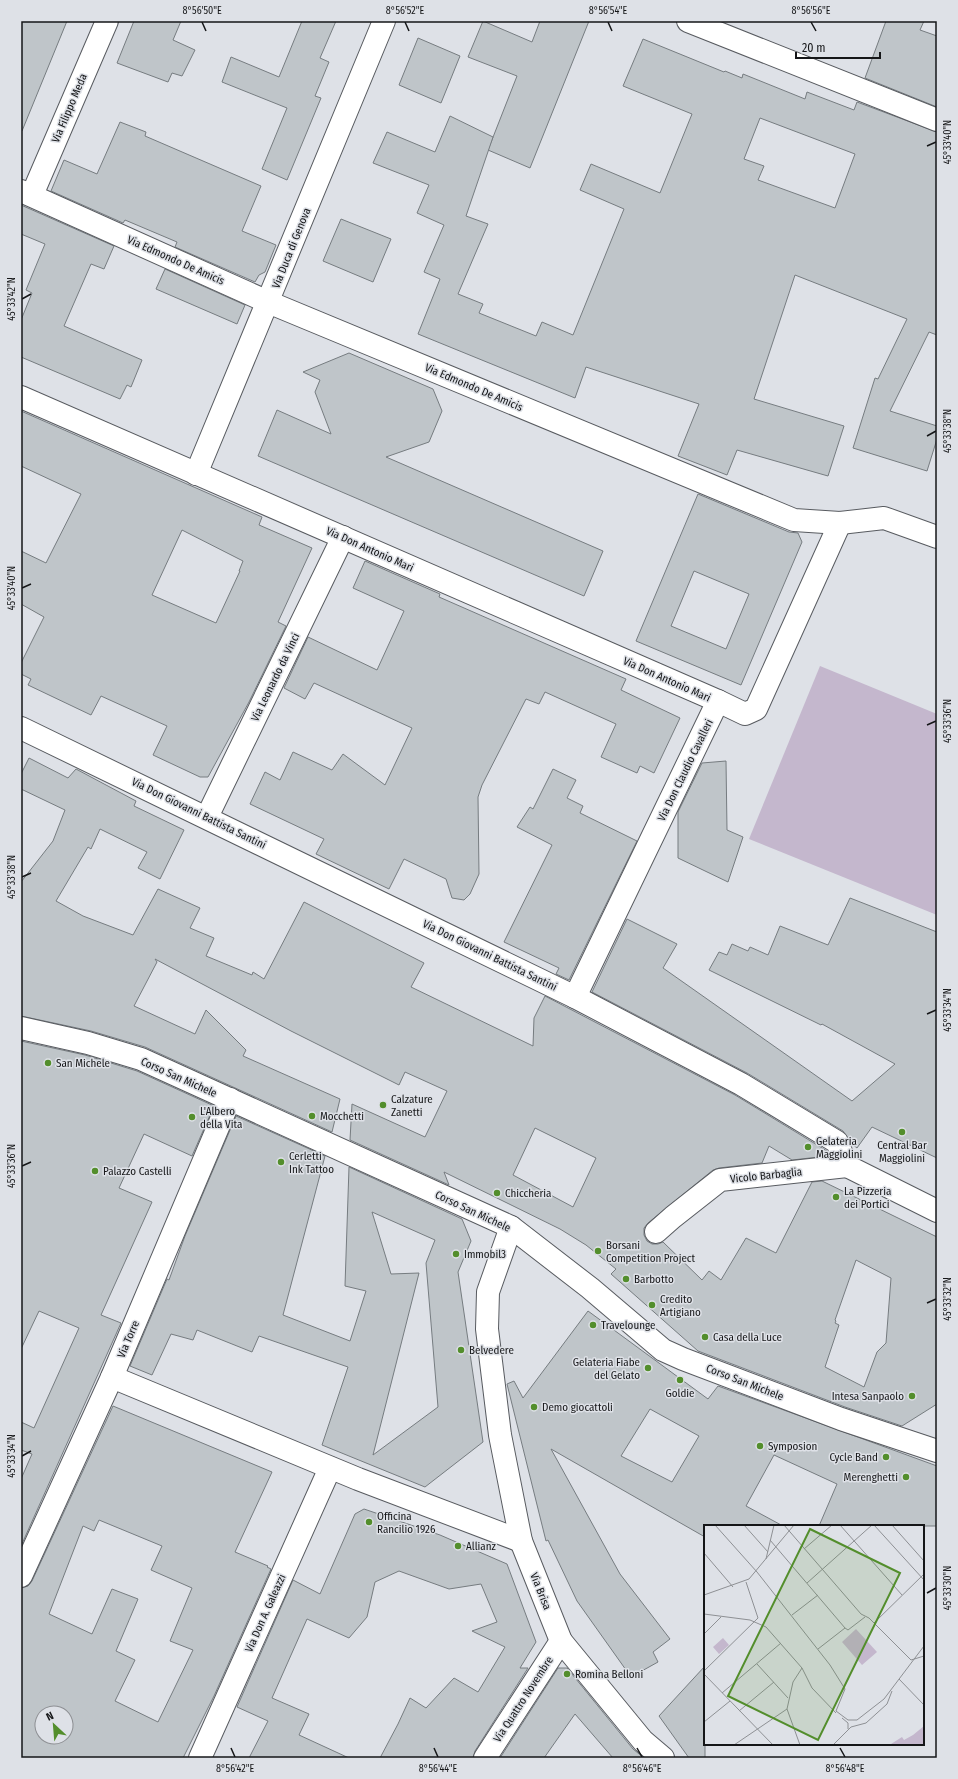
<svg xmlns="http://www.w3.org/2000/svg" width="958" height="1779" viewBox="0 0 958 1779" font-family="'Fira Sans Condensed',sans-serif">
<rect width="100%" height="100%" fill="#dee1e7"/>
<!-- green -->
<path fill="#c4b7cd" d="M820,666l117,48v201l-188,-76z"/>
<!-- building -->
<g fill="#bfc5c9" stroke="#767c80" fill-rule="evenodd">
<path d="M21,21h46l-45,110h-1z"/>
<path d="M134,21h47l-8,19 22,10 -13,26 -10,-3 -4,9 -51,-19z"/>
<path d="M302,21h34l-16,37 9,4 -14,34 6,2 -34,82 -25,-11 25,-61 -65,-26 9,-25 48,20z"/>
<path d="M483,21l49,21 8,-21h49l-59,147 -42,-18 29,-74 -49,-19z"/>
<path d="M886,21h38l-4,9 17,6v71l-72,-29z"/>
<path d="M418,38l42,18 -19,47 -42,-18z"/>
<path d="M643,39l81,33 1,-1 17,7 1,-4 62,25 2,-7 47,18 3,-8 80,30v203l-8,-3 -39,79 47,15v13l-10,32 -74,-23 22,-70 3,1 29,-60 -112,-44 -41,124 90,27 -16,50 -91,-26 -10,25 -49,-19 21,-52 -113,-37 -11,31 -157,-64 22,-55 -16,-7 20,-47 -27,-12 12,-28 -56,-22 14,-31 48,20 15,-36 43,21 -27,79 22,8 -30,70 25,10 -4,9 57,23 6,-14 31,13 51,-126 -44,-19 11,-26 69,29 32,-79 -69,-28zM760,118l95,36 -20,54 -77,-28 6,-14 -20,-7z"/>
<path d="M120,122l26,10 -1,4 116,50 -19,45 34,14 -11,27 -6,3 -4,7 -80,-35 2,-5 -52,-22 -2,3 -72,-32 13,-31 33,14z"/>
<path d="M21,205l93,41 -10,23 -13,-5 -27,62 78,34 -11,27 -4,-2 -7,14 -99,-42v-37l11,-27 -6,-3 19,-46 -24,-10z"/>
<path d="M341,219l50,20 -18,43 -50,-21z"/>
<path d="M165,269l80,36 -8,19 -81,-35z"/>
<path d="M349,353l84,36 9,22 -13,31 -43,15 217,94 -19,45 -326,-140 19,-46 54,24 -16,-42 5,-12 -17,-8z"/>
<path d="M21,411l241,106 -3,8 53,23 -34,74 8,4 -37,76 -41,75h-8l-47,-22 14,-29 -66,-30 -10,19 -63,-30 3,-6 -10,-5v-11l23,-46 -23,-13v-53l25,12 35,-69 -60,-28zM182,530l61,31 -4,10h1l-24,52 -64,-28z"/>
<path d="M698,494l91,38 9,1 4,9 -61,143 -105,-44zM694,571l55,23 -23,55 -55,-23z"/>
<path d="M365,561l75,33 -1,3 187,82 -5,11 59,28 -26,55 -14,-7 -3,7 -36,-16 15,-33 -71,-32 -6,12 -13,-5 -44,86 -4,12 1,77 -9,20 -6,6 -12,-2 -6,-19 -42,-20 -15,30 -73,-35 8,-15 -74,-35 15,-32 15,8 13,-28 39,18 11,-16 42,31 27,-57 -98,-45 -9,16 -21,-11 24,-51 69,33 27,-59 -51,-23z"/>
<path d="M29,758l39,20 8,-9 60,32 -2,5 50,24 -24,49 -22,-11 9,-16 -47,-23 -9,20 -3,-2 -32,54 27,15 50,19 25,-46 42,19 -10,20 24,10 -8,18 46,19 1,-3 11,7 40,-77 120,61 -13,24 122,59 1,-28 11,-22 190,99 92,56 1,5 -36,4 -23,-14 -7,17 -43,5 -6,2 -65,53 -4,5v7l3,6 5,3h6l5,-2 39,38 7,-9 12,9 25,-42 30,15 36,-71 10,-1 115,56v167l-35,22 -57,-19 -147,-56 -87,-77 5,-5 -30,-24 -26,-16 -116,-57 5,13 -99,-45 2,-36 73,33 22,-46 -42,-19 -6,13 -108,-54 -136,-72 2,3 -23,44 61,28 11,-24 40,40 -3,6 97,43 -8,33 -187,-85 -54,-16 -70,-15v-134l32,-41 12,-31 -44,-21v-15zM535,1128l61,30 -23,49 -60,-32zM856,1260l35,18 -5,65 -9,9 -13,35 -39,-20 14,-42 -4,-2 1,-2 -1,-1z"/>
<path d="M726,761l1,69 16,7 -15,45 -50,-24v-46l24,-49z"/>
<path d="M553,769l23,11 -9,18 16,8 -3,7 57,28 -68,139 -13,-6 3,-6 -55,-26 48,-97 -35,-18 13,-20 3,2z"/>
<path d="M850,898l87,34v226l-65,-31 -15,21 -5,-4 -9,-13 -96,-58 -155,-81 35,-73 50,25 -14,24 189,133 43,-37 -73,-40 -1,1 -112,-55 10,-18 8,3 5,-11 16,7 2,-4 18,8 12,-29 48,19z"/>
<path d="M21,1041l64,14 52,16 77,35 -22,50 -48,-22 -25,54 33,14 -51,113 20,8 -100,223v-67l11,-25 -11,-4v-28l13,6 45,-100 -40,-17 -18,38z"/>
<path d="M236,1116l89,40 -42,159 67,26 16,-50 -21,-5 4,-119 113,52 9,22 -13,31 25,170 -58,45 -103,-42 26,-78 -89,-31 -7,16 -55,-22 -4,10 -22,-6 -19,41 -22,-9 37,-87 2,1 16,-44zM372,1212l63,28 -9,23 12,144 -65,48 46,-182 -28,1z"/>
<path d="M588,1311l120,88 10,-13 219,80v60h-118l18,-42 -63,-29 -28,51 37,20h-78v11l-154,-88 69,125 50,65 -17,13 5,10 -27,15 -54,-76 -29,-61 -2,1 -39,-157 7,-3 9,17zM650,1409l49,27 -27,46 -51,-26z"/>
<path d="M113,1406l159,66 -37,80 33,14 -1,1 4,2 -57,127 -31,62h-162v-170l7,-2 4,-5zM99,1520l63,26 -11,24 41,18 -22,53 23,9 -35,72 -43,-21 20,-41 -19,-9 22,-52 -26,-10 -20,45 -43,-20 34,-88 11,5zM42,1713h24v24h-24z"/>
<path d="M364,1509l76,26 67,29 29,78 -16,26h8l-53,83 -2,7h-93l18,-34 12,-26 16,10 28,-30 24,14 27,-45 -33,-16 25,-9 -16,-38 -32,5 -50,-18 -24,11 -8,35 -18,21 -42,-19 -35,79 37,16 -10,21 50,23h-100l19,-37 -31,-14 56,-127 27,14 35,-80z"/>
<path d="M705,1666v92h-16l-30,-42z"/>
<path d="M558,1668h9l66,81 11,9h-31l-38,-44 -31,44h-44z"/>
</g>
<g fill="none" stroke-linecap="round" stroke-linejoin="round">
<!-- street casing -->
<g stroke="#585b60" stroke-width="24">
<g id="street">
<path d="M688,21l249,99"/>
<path d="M21,191l247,111 526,218 46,3 44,-5 53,19"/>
<path d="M32,195l75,-174"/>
<path d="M21,397c232,103 465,202 697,304l27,13 11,-5 84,-186"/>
<path d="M196,474l188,-453"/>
<path d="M21,728l554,269 166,87 96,58 10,24 90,45"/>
<path d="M207,817l136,-280"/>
<path d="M575,997l143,-296"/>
<path d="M21,1028l67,15 53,16 370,168 79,61 73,62 20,9 158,60 96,32"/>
<path d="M511,1227l-23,65 -1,37 13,106 21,106 40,100 82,100 20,17"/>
<path d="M656,1232l17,-15 47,-37 127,-14"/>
<path d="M112,1377l246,102 163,62"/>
<path d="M21,1576l91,-199 118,-278"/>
<path d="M200,1758l130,-290"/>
<path d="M485,1758l76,-117"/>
</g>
</g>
<!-- street -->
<use href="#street" stroke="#fff" stroke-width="22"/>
</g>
<!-- ticks -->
<path fill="none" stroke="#151618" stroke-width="1.5" d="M202,22l4,9M405,22l4,9M608,22l4,9M811,22l5,9M927,146l9,-4M22,299l9,-5M927,436l9,-5M22,588l9,-4M927,725l9,-4M22,877l9,-4M927,1014l9,-4M22,1166l9,-4M927,1303l9,-4M22,1456l9,-5M927,1593l9,-5M231,1748l4,9M434,1748l4,9M637,1748l5,9M840,1748l5,9"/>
<!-- markers -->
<g fill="#538e2c" stroke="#dee1e7" stroke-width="1.5">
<circle cx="48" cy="1063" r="4"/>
<circle cx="383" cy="1105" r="4"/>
<circle cx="312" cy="1116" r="4"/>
<circle cx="192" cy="1117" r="4"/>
<circle cx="902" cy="1132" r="4"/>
<circle cx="808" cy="1147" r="4"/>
<circle cx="281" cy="1162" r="4"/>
<circle cx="95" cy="1171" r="4"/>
<circle cx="497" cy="1193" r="4"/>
<circle cx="836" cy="1197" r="4"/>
<circle cx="598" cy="1251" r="4"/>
<circle cx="456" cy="1254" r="4"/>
<circle cx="626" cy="1279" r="4"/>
<circle cx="652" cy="1305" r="4"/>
<circle cx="593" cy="1325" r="4"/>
<circle cx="705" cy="1337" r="4"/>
<circle cx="461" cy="1350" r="4"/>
<circle cx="648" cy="1368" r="4"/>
<circle cx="680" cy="1380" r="4"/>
<circle cx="912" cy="1396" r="4"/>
<circle cx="534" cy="1407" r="4"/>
<circle cx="760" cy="1446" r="4"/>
<circle cx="886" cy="1457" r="4"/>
<circle cx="906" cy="1477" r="4"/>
<circle cx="369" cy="1522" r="4"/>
<circle cx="458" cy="1546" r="4"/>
<circle cx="567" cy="1674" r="4"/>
</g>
<g text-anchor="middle" stroke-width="3" stroke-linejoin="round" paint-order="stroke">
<!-- street labels -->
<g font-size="11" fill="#151618" stroke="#dee1e7">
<text transform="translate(69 108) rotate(-67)" y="4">Via Filippo Meda</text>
<text transform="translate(291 248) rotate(-68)" y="4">Via Duca di Genova</text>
<text transform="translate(176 260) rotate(24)" y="4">Via Edmondo De Amicis</text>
<text transform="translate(474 387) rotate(23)" y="4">Via Edmondo De Amicis</text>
<text transform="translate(370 549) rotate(24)" y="4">Via Don Antonio Mari</text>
<text transform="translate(275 677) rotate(-64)" y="4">Via Leonardo da Vinci</text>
<text transform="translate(667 679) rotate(24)" y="4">Via Don Antonio Mari</text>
<text transform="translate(685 770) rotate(-64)" y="4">Via Don Claudio Cavalleri</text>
<text transform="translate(199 813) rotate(26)" y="4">Via Don Giovanni Battista Santini</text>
<text transform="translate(490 955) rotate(26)" y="4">Via Don Giovanni Battista Santini</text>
<text transform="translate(179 1077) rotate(24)" y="4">Corso San Michele</text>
<text transform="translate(766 1175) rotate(-6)" y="4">Vicolo Barbaglia</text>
<text transform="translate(473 1211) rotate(25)" y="4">Corso San Michele</text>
<text transform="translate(128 1339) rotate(-67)" y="4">Via Torre</text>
<text transform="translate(745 1382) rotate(21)" y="4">Corso San Michele</text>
<text transform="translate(541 1591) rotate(68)" y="4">Via Brisa</text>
<text transform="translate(265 1613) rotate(-66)" y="4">Via Don A. Galeazzi</text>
<text transform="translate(523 1699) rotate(-57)" y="4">Via Quattro Novembre</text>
</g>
<!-- poi labels -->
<g font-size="11" fill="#151618" stroke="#dee1e7" text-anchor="start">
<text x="56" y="1067">San Michele</text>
<text x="391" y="1103">Calzature<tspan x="391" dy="13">Zanetti</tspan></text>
<text x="200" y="1115">L'Albero<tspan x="200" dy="13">della Vita</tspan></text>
<text x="320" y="1120">Mocchetti</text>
<text x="816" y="1145">Gelateria<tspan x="816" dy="13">Maggiolini</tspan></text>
<text x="902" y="1149" text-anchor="middle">Central Bar<tspan x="902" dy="13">Maggiolini</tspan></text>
<text x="289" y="1160">Cerletti<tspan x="289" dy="13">Ink Tattoo</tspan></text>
<text x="103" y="1175">Palazzo Castelli</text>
<text x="844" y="1195">La Pizzeria<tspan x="844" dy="13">dei Portici</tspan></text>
<text x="505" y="1197">Chiccheria</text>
<text x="606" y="1249">Borsani<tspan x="606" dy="13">Competition Project</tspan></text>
<text x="464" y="1258">Immobil3</text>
<text x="634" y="1283">Barbotto</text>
<text x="660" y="1303">Credito<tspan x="660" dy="13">Artigiano</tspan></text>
<text x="601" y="1329">Travelounge</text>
<text x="713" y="1341">Casa della Luce</text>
<text x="469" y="1354">Belvedere</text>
<text x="640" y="1366" text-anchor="end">Gelateria Fiabe<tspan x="640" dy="13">del Gelato</tspan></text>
<text x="680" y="1397" text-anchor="middle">Goldie</text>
<text x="904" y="1400" text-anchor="end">Intesa Sanpaolo</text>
<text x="542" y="1411">Demo giocattoli</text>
<text x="768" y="1450">Symposion</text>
<text x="878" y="1461" text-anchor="end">Cycle Band</text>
<text x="898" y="1481" text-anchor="end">Merenghetti</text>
<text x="377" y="1520">Officina<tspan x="377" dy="13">Rancilio 1926</tspan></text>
<text x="466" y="1550">Allianz</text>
<text x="575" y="1678">Romina Belloni</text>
</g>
</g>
<!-- overview -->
<g transform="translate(704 1525)">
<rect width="220" height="220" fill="#dee1e7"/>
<path d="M152,104l21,23 -15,13 -20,-23zM19,113l6,7 -10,9 -6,-7zM220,201v19l-33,-1 11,-7 2,3 9,-5z" fill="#c4b7cd"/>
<path fill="none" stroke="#8e9094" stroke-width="1" d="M11,0l42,47 73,93 15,24 -9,22 12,9h9l27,-21 40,-53M40,0l24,27M80,0l77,89 8,4 42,42 13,-4M136,0l62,70M170,0l50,55M188,0l32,36M66,15l75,88M100,24l28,-24M0,28l29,34M62,34l8,-34M103,58l65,-58M0,70l45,-16 45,-54M0,89l46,6 16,7 36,41 10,20 24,25M88,90l26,-20M170,98l50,-49M141,103l3,2 17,-13M0,109l17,-17M114,124l27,-21M53,139l31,34M0,146l54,-53 -12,-36M0,149l69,71M195,154l25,26M18,168l59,-50M35,186l35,-29M138,193l6,5v6M0,197l26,-21M30,220l53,-36M96,220l-13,-36 6,-27 9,-14M129,220l18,-18 15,-4 21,-19 5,-13"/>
<path fill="#538e2c" fill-opacity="0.15" stroke="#538e2c" stroke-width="2" d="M106,4l90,44 -82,167 -90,-44z"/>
<rect width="220" height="220" fill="none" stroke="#151618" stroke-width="2"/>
</g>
<!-- border -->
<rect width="958" height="1779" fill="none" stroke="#dee1e7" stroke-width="44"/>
<!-- north arrow -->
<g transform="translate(54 1725) rotate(334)"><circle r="19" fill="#dee1e7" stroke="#8e9094"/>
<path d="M0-3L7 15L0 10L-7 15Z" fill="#538e2c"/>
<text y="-6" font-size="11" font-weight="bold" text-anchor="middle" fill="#151618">N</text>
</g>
<!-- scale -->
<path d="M796 52v6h84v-6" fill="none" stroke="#151618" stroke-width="2"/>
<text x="802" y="52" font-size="12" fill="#151618" stroke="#dee1e7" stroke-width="3" paint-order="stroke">20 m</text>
<rect x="22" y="22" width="914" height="1735" fill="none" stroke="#151618" stroke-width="1.5"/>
<g font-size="10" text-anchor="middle" fill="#151618">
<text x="202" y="14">8°56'50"E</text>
<text x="405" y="14">8°56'52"E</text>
<text x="608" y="14">8°56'54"E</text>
<text x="811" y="14">8°56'56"E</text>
<text transform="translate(947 142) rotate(-90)" y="4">45°33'40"N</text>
<text transform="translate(11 299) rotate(-90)" y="4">45°33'42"N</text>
<text transform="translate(947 431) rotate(-90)" y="4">45°33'38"N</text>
<text transform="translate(11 588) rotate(-90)" y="4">45°33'40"N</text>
<text transform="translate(947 721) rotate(-90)" y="4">45°33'36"N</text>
<text transform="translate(11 877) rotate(-90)" y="4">45°33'38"N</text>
<text transform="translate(947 1010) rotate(-90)" y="4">45°33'34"N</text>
<text transform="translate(11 1166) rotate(-90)" y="4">45°33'36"N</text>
<text transform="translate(947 1299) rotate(-90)" y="4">45°33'32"N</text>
<text transform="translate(11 1456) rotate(-90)" y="4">45°33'34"N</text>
<text transform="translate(947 1588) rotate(-90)" y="4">45°33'30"N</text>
<text x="235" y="1772">8°56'42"E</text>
<text x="438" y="1772">8°56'44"E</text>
<text x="642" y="1772">8°56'46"E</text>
<text x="845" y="1772">8°56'48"E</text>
</g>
</svg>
